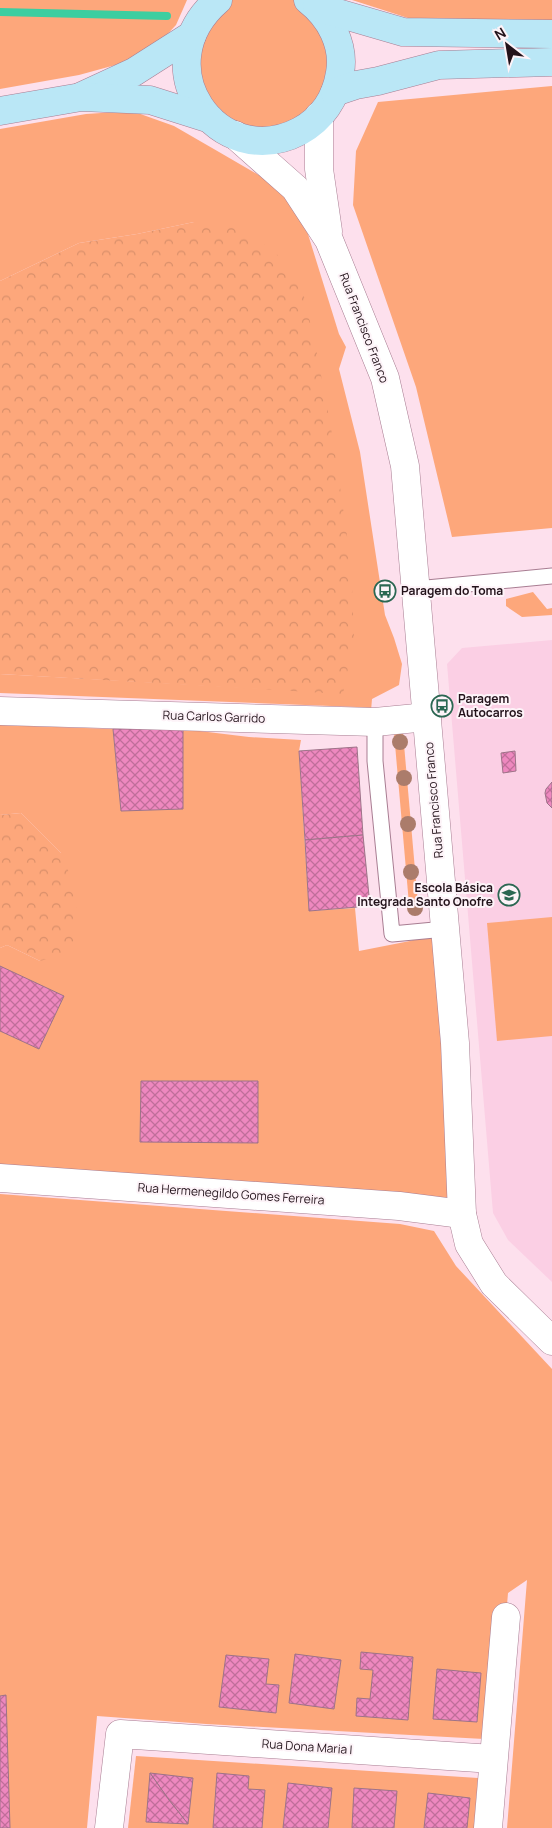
<svg xmlns="http://www.w3.org/2000/svg" width="552" height="1828" viewBox="0 0 552 1828" font-family="Manrope,sans-serif">
<defs>
<pattern id="forest-crowns" width="20" height="18" patternUnits="userSpaceOnUse" patternTransform="scale(1.25)"><rect width="20" height="18" fill="#fda77b"/><path d="M2 6a3 3 0 1 1 6 0M12 15a3 3 0 1 1 6 0" fill="none" stroke="#d98f6a"/></pattern>
<pattern id="building-cross-hatch" width="8" height="8" patternUnits="userSpaceOnUse" patternTransform="scale(1.25)"><rect width="8" height="8" fill="#ee88bf"/><path d="M0 0l8 8M0 8l8-8" fill="none" stroke="#c06e9a"/></pattern>
</defs>
<rect width="100%" height="100%" fill="#fde0ed"/>
<!-- built -->
<path fill="#fbcfe4" d="M552,640v642l-44,-42 -15,-27 -46,-549 15,-16z"/>
<!-- grass -->
<g fill="#fda77b">
<path d="M0,0h187l-11,25 -16,17 -30,19 -51,14 -79,14z"/>
<path d="M218,0h90l9,7 18,85 -70,48 -73,-47 15,-84z"/>
<path d="M352,0h200v25l-108,-1 -36,-6z"/>
<path d="M552,86v442l-100,9 -36,-150 -63,-182 3,-54 22,-49z"/>
<path d="M132,111l42,15 45,26 43,25 28,24 17,30 32,103 7,13 -7,22 21,83 25,163 9,23 8,26 -3,21 -27,14 -1,12 -14,-4 -357,-14v-19l343,19 -149,-471 -57,12 -58,9 -79,38v-152l86,-15z"/>
<path d="M533,592l14,17 5,-1v7l-30,2 -16,-11v-7z"/>
<path d="M0,725l113,4 8,82 62,-2v-80l66,8 52,3 -2,11 10,160 46,-3 4,43 51,-10 35,-12 17,285 -462,-36v-230l7,-3 33,16 21,-108 -40,-40 -21,2z"/>
<path d="M394,733h9l15,171h-9z"/>
<path d="M552,917v119l-55,5 -10,-118z"/>
<path d="M0,1194l400,30 34,7 22,35 96,103v459h-45l20,-248 -19,13 -2,24 -22,122 -278,-15 -109,-8 -10,112h-87z"/>
<path d="M136,1756l342,22 -4,50h-346z"/>
</g>
<!-- forest -->
<g fill="url(#forest-crowns)">
<path d="M194,222l50,6 36,29 22,31 13,55 18,96 18,124 3,74 -11,57 -343,-20v-393l79,-38 58,-9z"/>
<path d="M21,813l40,40 17,42 -6,57 -32,9 -33,-16 -7,3v-133z"/>
</g>
<g fill="none" stroke-linecap="round" stroke-linejoin="round">
<!-- stream -->
<path stroke="#3ccea0" stroke-width="8" d="M0,12l167,4"/>
</g>
<!-- building -->
<g fill="url(#building-cross-hatch)" stroke="#9d7388">
<path d="M113,729h70v80l-62,2z"/>
<path d="M357,747l6,88 -58,5 -6,-89z"/>
<path d="M515,751l1,20 -13,2 -2,-20z"/>
<path d="M552,782v26l-5,-5 -2,-10 1,-4z"/>
<path d="M363,835l7,71 -61,5 -4,-71z"/>
<path d="M0,966l64,30 -25,53 -39,-18z"/>
<path d="M141,1081h117v62l-118,-1z"/>
<path d="M361,1652l52,5 -5,63 -52,-4 1,-18 13,1 3,-29 -13,-1z"/>
<path d="M295,1654l46,6 -7,49 -45,-6z"/>
<path d="M226,1655l43,4 -3,25 13,1 -3,28 -57,-6z"/>
<path d="M437,1669l44,4 -4,49 -44,-3z"/>
<path d="M6,1695l4,133h-10v-132z"/>
<path d="M150,1773l43,5 -5,46 -19,-24z"/>
<path d="M150,1773l19,27 19,24 -42,-2z"/>
<path d="M217,1773l32,3 -1,13 17,1 -3,38h-49z"/>
<path d="M288,1783l44,5 -4,40h-45z"/>
<path d="M354,1788l43,3 -3,37h-42z"/>
<path d="M428,1793l42,5 -3,30h-43z"/>
</g>
<g fill="none" stroke-linecap="round" stroke-linejoin="round">
<!-- service casing -->
<g stroke="#a87d92" stroke-width="17">
<g id="service">
<path d="M416,589l136,-13"/>
<path d="M375,722v39l17,173 53,-5"/>
</g>
</g>
<!-- minor casing -->
<g stroke="#a87d92" stroke-width="29">
<g id="minor">
<path d="M319,116v53l9,62"/>
<path d="M235,135l60,53 34,52 56,138 20,88 50,577 7,171 7,30 25,40 58,57"/>
<path d="M0,711l375,11 52,-5"/>
<path d="M0,1178l399,28 63,8"/>
<path d="M109,1828l11,-94 373,25"/>
<path d="M488,1828l18,-211"/>
</g>
</g>
<!-- secondary casing -->
<g stroke="#a87d92" stroke-width="29">
<g id="secondary">
<path d="M218,0c-76,66 0,174 82,131 22,-12 36,-33 40,-58 5,-28 -10,-56 -32,-73"/>
<path d="M317,7l86,25 149,2"/>
<path d="M335,92l21,-7 22,-4 61,-16 113,-3"/>
<path d="M82,96l52,-24 58,-37"/>
<path d="M0,111l81,-14 69,3 60,19"/>
</g>
</g>
<!-- service -->
<use href="#service" stroke="#fff" stroke-width="15"/>
<!-- minor -->
<use href="#minor" stroke="#fff" stroke-width="28"/>
<!-- secondary -->
<use href="#secondary" stroke="#bae7f6" stroke-width="28"/>
</g>
<!-- trees -->
<g fill="#ab7c6b">
<circle cx="400" cy="742" r="8"/>
<circle cx="404" cy="778" r="8"/>
<circle cx="408" cy="824" r="8"/>
<circle cx="411" cy="872" r="8"/>
<circle cx="415" cy="908" r="8"/>
</g>
<!-- icons -->
<defs>
<g id="bus-ring" transform="scale(1.125)"><circle r="9.5" fill="#fdf3f8" stroke="#2b6752" stroke-width="1.5"/><path d="M-5-6H5V4H4V6H2V4H-2V6H-4V4H-5ZM-3.5-4V0h7V-4ZM-3.5 1.2v1.5H-2V1.2ZM2 1.2v1.5H3.5V1.2Z" fill="#2b6752"/></g>
<g id="school-ring" transform="scale(1.125)"><circle r="9.5" fill="#fdf3f8" stroke="#2b6752" stroke-width="1.5"/><path d="M0-5L7-2L0 1L-7-2ZM-4 1L0 2.5L4 1V4Q0 6-4 4Z" fill="#2b6752"/></g>
</defs>
<g fill-rule="evenodd">
<use href="#bus-ring" x="385" y="591"/>
<use href="#bus-ring" x="442" y="706"/>
<use href="#school-ring" x="509" y="895"/>
</g>
<g text-anchor="middle" stroke-width="4" stroke-linejoin="round" paint-order="stroke">
<!-- street labels -->
<g font-size="12" fill="#22121a" stroke="#fdf3f8">
<text transform="translate(364 328) rotate(69)" y="4">Rua Francisco Franco</text>
<text transform="translate(214 717) rotate(2)" y="4">Rua Carlos Garrido</text>
<text transform="translate(434 800) rotate(-95)" y="4">Rua Francisco Franco</text>
<text transform="translate(231 1194) rotate(4)" y="4">Rua Hermenegildo Gomes Ferreira</text>
<text transform="translate(307 1747) rotate(4)" y="4">Rua Dona Maria I</text>
</g>
<!-- poi labels -->
<g font-size="12" font-weight="bold" fill="#22121a" stroke="#fdf3f8" text-anchor="start">
<text x="401" y="595">Paragem do Toma</text>
<text x="458" y="703">Paragem<tspan x="458" dy="14">Autocarros</tspan></text>
<text x="493" y="892" text-anchor="end">Escola Básica<tspan x="493" dy="14">Integrada Santo Onofre</tspan></text>
</g>
</g>
<!-- north arrow -->
<g transform="translate(507 45) rotate(329)" stroke="#fdf3f8" stroke-width="4" paint-order="stroke">
<path d="M0-4L9 19L0 12L-9 19Z" fill="#22121a"/>
<text y="-8" font-size="14" font-weight="bold" text-anchor="middle" fill="#22121a">N</text>
</g>
</svg>
